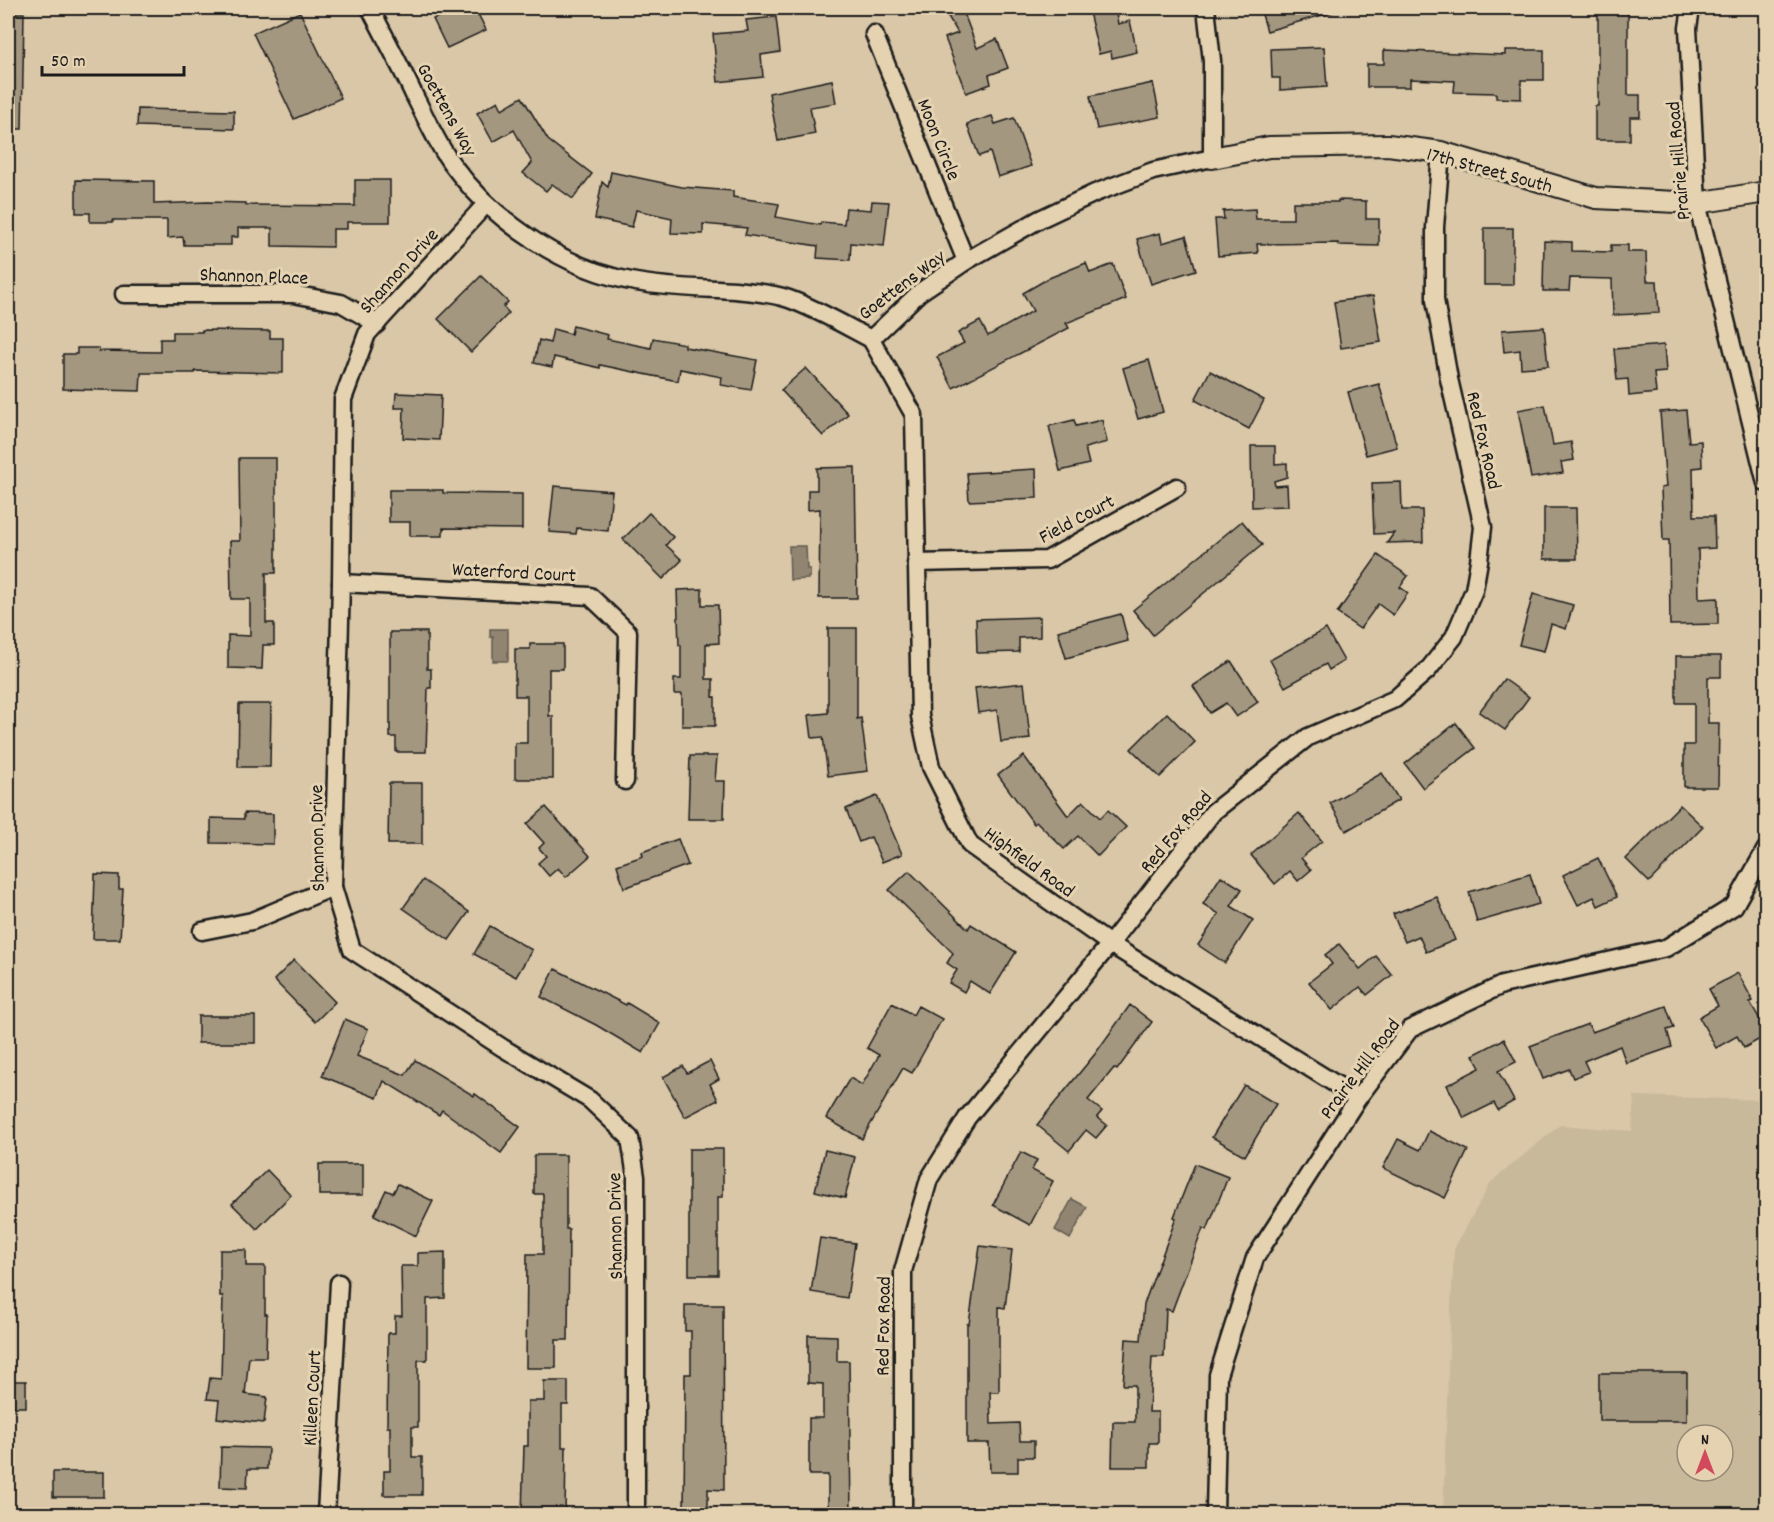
<svg xmlns="http://www.w3.org/2000/svg" width="1774" height="1522" viewBox="0 0 1774 1522" font-family="Dekko,sans-serif">
<rect width="100%" height="100%" fill="#d9c7a7"/>
<filter id="ink" filterUnits="userSpaceOnUse"><feTurbulence type="fractalNoise" baseFrequency=".0167" numOctaves="2"/><feDisplacementMap in="SourceGraphic" scale="12" xChannelSelector="R" yChannelSelector="G"/><feConvolveMatrix kernelMatrix="1 2 1 2 8 2 1 2 1" color-interpolation-filters="sRGB"/></filter>
<g filter="url(#ink)">
<!-- built -->
<path fill="#c9b99b" fill-rule="evenodd" d="M1634,1096l132,4v414h-323l6,-168 5,-97 37,-67 69,-57 72,6zM1687,1435h36v36h-36z"/>
<!-- water -->
<g fill="#918572" stroke="#625b50" stroke-width="1.5">
<path d="M789,546h17l1,23h3v8h-2v2l-18,1z"/>
<path d="M490,629h18v32h-15v-24h-3z"/>
<path d="M1072,1199l15,8 -17,32 -15,-9z"/>
</g>
<!-- building -->
<g fill="#a49780" stroke="#1c1c1c" stroke-width="1.5">
<path d="M457,8h18l11,22 -39,18 -14,-29z"/>
<path d="M943,8h19l15,40 20,-9 11,29 -19,7 2,9 -25,9 -21,-55 13,-5z"/>
<path d="M1088,8h27l3,16 12,-3 7,31 -25,6 -1,-7 -12,3z"/>
<path d="M1260,8h72l1,4 -66,19z"/>
<path d="M1598,8h30v87h12v22h-10v23h-35v-34h3z"/>
<path d="M300,12l41,86 -47,21 -41,-86z"/>
<path d="M8,13h16l-2,116h-14z"/>
<path d="M776,17l4,35 -19,3 2,22 -45,5 -5,-48 35,-3 -2,-11z"/>
<path d="M1324,47l3,40 -47,3v-12h-8l-1,-29z"/>
<path d="M1384,50l121,5v-5h39v30h-23v19l-25,-1v-5l-42,-1 1,-11 -45,-2v8h-43v-23h17z"/>
<path d="M832,80l4,23 -26,4 5,27 -37,7 -9,-48z"/>
<path d="M1153,83l7,34 -63,12 -7,-33z"/>
<path d="M522,97l26,43 44,34 -19,25 -21,-15 -6,7 -23,-18 9,-10 -18,-33 -21,12 -16,-29 21,-12 4,8z"/>
<path d="M138,109l96,2v18l-97,-3z"/>
<path d="M992,116l3,8 19,-6 17,48 -33,11 -8,-25 -11,4 -12,-32z"/>
<path d="M611,172l71,15 51,4v6l46,7 -3,13 44,8 1,-3 23,2 2,-16 25,2 1,-9 17,1 -5,44 -33,-3 -1,17 -33,-2 1,-12 -73,-11 2,-7 -44,-4v10l-32,-1 1,-15 -36,-8 -4,17 -37,-8 7,-37 6,5z"/>
<path d="M76,180l78,1v23l53,-2 39,1v2l109,1v-26h35v42h-43v7h-14v18l-61,-1v-18h-34v9h-7v8h-47l-1,-8 -16,1v-18h-54v2h-23v-9h-14z"/>
<path d="M1338,200l28,1v18h13v27l-41,-1v-2l-81,1 1,9 -40,3 -3,-37h9l-1,-8 32,-2 1,10h37v-17h45z"/>
<rect x="1484" y="228" width="29" height="57"/>
<path d="M1160,233l2,10 24,-7 10,34 -45,14 -14,-45z"/>
<path d="M1544,241l28,1v9l39,1v-7h17v7h18l1,29h10l2,32 -46,2 -1,-36 -42,-1 -1,13h-26z"/>
<path d="M1086,263l4,10 23,-9 13,35 -60,24 3,5 -116,60 -16,-31 27,-14 -6,-10 22,-12 8,15 45,-25 -10,-18 26,-15z"/>
<path d="M481,276l27,26 -5,5 6,6 -38,39 -33,-33z"/>
<path d="M1373,296l8,46 -40,6 -7,-46z"/>
<path d="M573,326l35,9 -1,4 44,9 2,-10 32,6v3l72,13 -6,30 -30,-5 1,-8 -42,-8 -2,12 -78,-16v3l-46,-11 -2,10 -18,-4 5,-23 11,3 3,-14 18,5z"/>
<path d="M1544,327l4,39 -27,2 -1,-18 -16,2 -2,-22z"/>
<path d="M202,330l68,1v7h13v35l-88,-2v2h-54l-1,18 -77,-2v-35h14v-6h22v3l61,1v-13h13v-7h29z"/>
<path d="M1664,345l2,27 -12,1 2,20 -27,3 -1,-17 -11,1 -3,-31z"/>
<path d="M1149,360l14,52 -25,7 -15,-51z"/>
<path d="M806,368l42,46 -25,22 -42,-46z"/>
<path d="M1210,371l54,29 -15,29 -54,-29z"/>
<path d="M1379,384l18,63 -31,8 -18,-63z"/>
<path d="M396,393l45,2 -2,45 -36,-2 1,-30h-9z"/>
<path d="M1545,405l8,40 18,-3 3,18 -13,2 2,11 -32,5 -13,-68z"/>
<path d="M1686,410l3,32 12,-1 1,26 -9,1 1,48h20l1,32 -17,1 1,50 19,-1v26l-48,1 -1,-85h-6l-2,-52 5,-1 -6,-75z"/>
<path d="M1074,420l2,6 26,-6 5,22 -22,6 4,16 -29,7 -11,-45z"/>
<path d="M1251,446h24v18l12,-1v14l-13,4 1,5 12,-1 1,21 -36,1z"/>
<path d="M239,458h37v115h-10v50h8v22h-11l-1,24 -34,-1v-33l22,1v-37h-19l-1,-58h10z"/>
<path d="M855,467l2,131h-38l1,-89 -12,1v-20h9v-22z"/>
<path d="M1036,469l1,29 -68,3 -2,-28z"/>
<path d="M1401,482l1,28h20l1,32 -36,1 7,-10 -20,1 -2,-51z"/>
<path d="M554,486l58,5 -4,40 -31,-3 -1,6 -27,-2z"/>
<path d="M389,490h54v3l79,1v35l-79,-1v8h-33v-14h-21z"/>
<path d="M1544,508h32l1,51h-33z"/>
<path d="M649,513l24,24 -7,8 16,15 -19,19 -40,-40z"/>
<path d="M1242,521l20,24 -109,90 -20,-25z"/>
<path d="M1378,555l30,21 -8,11 8,6 -15,22 -15,-11 -18,25 -23,-16z"/>
<path d="M702,589v16h16l1,38 -13,1v35h7v18h2v29h-33v-32h-8v-15h7v-34h-2l-2,-55z"/>
<path d="M1533,594l40,11 -7,24 -15,-5 -7,27 -25,-6z"/>
<path d="M1121,614l7,27 -62,17 -8,-27z"/>
<path d="M1040,617v20l-21,1v14l-42,1 -1,-34z"/>
<path d="M828,628h29v91l4,-1 7,53 -40,5 -5,-39 -11,1 -3,-23 19,-2z"/>
<path d="M1326,629l18,32 -15,9 -3,-6 -41,23 -15,-27z"/>
<path d="M390,632h37v37h4v19h-3l-2,64h-30v-15h-6z"/>
<path d="M530,644h33v25h-14v47h4v63h-38v-36h12v-47h-12v-47h15z"/>
<path d="M1676,656h45v21h-13v46h11l-1,64h-34v-42h10v-42h-18z"/>
<path d="M1231,661l27,41 -22,15 -10,-14 -16,10 -17,-27z"/>
<path d="M1504,679l25,18 -24,33 -26,-18z"/>
<path d="M1024,683l6,56 -29,3 -4,-32 -19,3 -3,-25z"/>
<path d="M239,704h32l-1,63h-32z"/>
<path d="M1167,713l28,29 -35,35 -29,-28z"/>
<path d="M1456,723l19,25 -52,40 -18,-24z"/>
<path d="M690,756h27l-2,25h10l-1,38h-36z"/>
<path d="M1024,756l44,60 15,-15 17,17 8,-8 18,17 -28,29 -20,-20 -14,13 -27,-27 -3,2 -36,-49z"/>
<path d="M1382,773l17,27 -53,31 -16,-28z"/>
<path d="M389,783h33v61h-34z"/>
<path d="M877,796l25,58 -20,8 -11,-25 -12,5 -13,-33z"/>
<path d="M1680,805l23,22 -54,55 -23,-23z"/>
<path d="M546,807l44,49 -24,21 -8,-9 -9,8 -11,-13 8,-7 -7,-8 5,-5 -17,-19z"/>
<path d="M244,813l29,1v30l-62,-1v-25l33,1z"/>
<path d="M1299,813l23,28 -21,17 10,12 -13,11 -8,-10 -15,13 -24,-29z"/>
<path d="M678,839l10,26 -64,23 -7,-23 26,-9 -1,-4z"/>
<path d="M1598,858l19,39 -19,9 -4,-9 -16,8 -15,-30z"/>
<path d="M909,871l59,58 3,-5 45,28 -26,42 -20,-13 -6,11 -15,-9 8,-13 -10,-7 6,-10 -64,-63z"/>
<path d="M95,874l24,1v14h4l-3,50h-27z"/>
<path d="M1530,874l9,30 -62,18 -8,-30z"/>
<path d="M1221,876l21,13 -11,17 22,14 -28,43 -27,-18 21,-31 -16,-10z"/>
<path d="M423,880l46,32 -20,28 -46,-32z"/>
<path d="M1437,897l18,43 -29,12 -7,-16 -14,6 -12,-28z"/>
<path d="M490,926l42,24 -16,27 -42,-23z"/>
<path d="M1339,944l21,25 16,-13 16,19 -25,20 -7,-8 -28,23 -23,-28 23,-18 -7,-9z"/>
<path d="M294,960l41,42 -20,20 -41,-42z"/>
<path d="M555,969l71,36 1,-2 33,20 -17,30 -47,-28 -55,-28z"/>
<path d="M1738,973l15,28 -3,1 17,30v3l-23,13 -7,-12 -21,12 -17,-31 19,-11 -9,-17z"/>
<path d="M892,1003l21,12 5,-9 24,13 -30,54 -9,-5 -41,71 -36,-21 24,-40 12,7 17,-30 -12,-7z"/>
<path d="M1130,1005l22,17 -35,48 -3,-2 -26,32 14,11 -5,6 10,8 -11,13 -10,-8 -17,21 -32,-26 58,-71z"/>
<path d="M1666,1006l8,22 -7,2 5,17 -46,16 -6,-17 -36,15 5,11 -16,6 -4,-9 -26,10 -13,-33 58,-22 4,8z"/>
<rect x="198" y="1016" width="57" height="27"/>
<path d="M345,1019l23,10 -11,27 48,19 10,-15 59,36 1,-2 45,33 -19,26 -59,-43 -3,5 -55,-34 -7,17 -55,-22z"/>
<path d="M1504,1039l12,23 -18,9 16,30 -16,9 -4,-7 -30,15 -17,-33 33,-17 -7,-13z"/>
<path d="M710,1061l9,18 -9,5 8,16 -33,17 -22,-40 20,-11 4,7z"/>
<path d="M1244,1085l32,19 -31,52 -33,-19z"/>
<path d="M1429,1131l39,19 -23,48 -62,-30 15,-29 22,11z"/>
<path d="M689,1149h34v48h-5v78h-29z"/>
<path d="M825,1150l30,7 -10,41 -30,-7z"/>
<path d="M1021,1152l16,8 -5,10 21,11 -23,44 -37,-20z"/>
<path d="M534,1155h32v74h3l-1,111h-12v28h-30l1,-114h16v-60h-9z"/>
<rect x="319" y="1164" width="44" height="31"/>
<path d="M1195,1164l33,13 -21,53 -4,-2 -31,83 -6,-2 -2,48h-12l-3,55h9v31h-9v24h-37l1,-45h22v-37h-12l3,-46 15,1 3,-36 32,-86 -2,-1z"/>
<path d="M267,1170l24,25 -34,34 -25,-25z"/>
<path d="M398,1184l35,17 -17,35 -42,-21 12,-25 7,3z"/>
<path d="M820,1238l35,5 -8,55 -36,-6z"/>
<path d="M980,1246l32,4 -7,58 -6,-1v85h-9l1,32 28,-1 1,18h14v16h-16v15h-28l-1,-29h-22v-119h2z"/>
<path d="M220,1250h26v16h19v48h2l-1,43h-17l-4,37 22,3 -3,26 -47,-5 2,-18 -12,-1 3,-21 11,1 2,-83h-3z"/>
<path d="M445,1252v46l-18,1v61h-9v67h-6v30h10v38h-38v-24h6v-44h-3l1,-94h7v-17h7l-1,-50h17v-13z"/>
<path d="M685,1305h38l1,185 -16,-1v26h-24l1,-141h6v-43h-6z"/>
<path d="M808,1335l29,1v25h12l2,154h-23v-40h-19v-57h14v-34l-15,-1z"/>
<rect x="1599" y="1373" width="88" height="48"/>
<rect x="8" y="1381" width="18" height="26"/>
<path d="M544,1381h24v24h-6v42h4l-1,68h-43l2,-69h4v-45h16z"/>
<path d="M221,1447l47,1 -1,21h-19l-1,19 -27,-1z"/>
<rect x="53" y="1472" width="51" height="25"/>
</g>
<g fill="none" stroke-linecap="round" stroke-linejoin="round">
<!-- minor casing -->
<g stroke="#1c1c1c" stroke-width="21">
<g id="minor">
<path d="M370,8c15,29 31,59 45,89 12,23 24,51 40,71 41,55 113,103 181,114 33,6 66,6 99,8 18,2 37,3 54,9 28,10 55,26 82,40"/>
<path d="M1691,8l-3,20 9,175 69,280"/>
<path d="M874,34l92,227"/>
<path d="M486,204l-119,130 -24,65 -2,184 -8,304 19,63 151,98 87,52 40,38 6,39v337"/>
<path d="M124,294h169l48,9 36,21"/>
<path d="M871,339l43,76 6,301 11,51 39,78 140,99 248,154"/>
<path d="M871,339l49,-47 46,-31 74,-42 55,-26 58,-22 59,-13v-97l-6,-53"/>
<path d="M916,563l131,-3 130,-73"/>
<path d="M341,583l249,13 38,36 -3,149"/>
<path d="M202,931l50,-10 81,-34"/>
<path d="M326,1514l13,-231"/>
<path d="M903,1514v-243l26,-92 38,-61 143,-174 103,-132 95,-75 87,-38 33,-29 26,-33 20,-47 5,-29 4,-34 -34,-148 -14,-79v-73l6,-75"/>
<path d="M1215,1514l3,-139 37,-117 103,-160 52,-69 92,-44 164,-37 68,-42 32,-57"/>
</g>
</g>
<!-- tertiary casing -->
<g stroke="#1c1c1c" stroke-width="24">
<path id="tertiary" d="M1212,158l57,-11 119,-2 53,7 155,46 101,5 69,-11"/>
</g>
<!-- minor -->
<use href="#minor" stroke="#e5d2b0" stroke-width="16"/>
<!-- tertiary -->
<use href="#tertiary" stroke="#e5d2b0" stroke-width="20"/>
</g>
</g>
<g text-anchor="middle" stroke-width="6" stroke-linejoin="round" paint-order="stroke">
<!-- street labels -->
<g font-size="20" fill="#1c1c1c" stroke="#e5d2b0">
<text transform="translate(448 109) rotate(61)" y="7">Goettens Way</text>
<text transform="translate(940 139) rotate(68)" y="7">Moon Circle</text>
<text transform="translate(1677 161) rotate(-95)" y="7">Prairie Hill Road</text>
<text transform="translate(1490 169) rotate(15)" y="7">17th Street South</text>
<text transform="translate(398 270) rotate(-48)" y="7">Shannon Drive</text>
<text transform="translate(254 275) rotate(2)" y="7">Shannon Place</text>
<text transform="translate(901 284) rotate(-37)" y="7">Goettens Way</text>
<text transform="translate(1485 440) rotate(77)" y="7">Red Fox Road</text>
<text transform="translate(1076 518) rotate(-28)" y="7">Field Court</text>
<text transform="translate(514 571) rotate(3)" y="7">Waterford Court</text>
<text transform="translate(1175 831) rotate(-50)" y="7">Red Fox Road</text>
<text transform="translate(316 838) rotate(-91)" y="7">Shannon Drive</text>
<text transform="translate(1030 861) rotate(36)" y="7">Highfield Road</text>
<text transform="translate(1359 1068) rotate(-53)" y="7">Prairie Hill Road</text>
<text transform="translate(614 1226) rotate(-91)" y="7">Shannon Drive</text>
<text transform="translate(882 1326) rotate(-89)" y="7">Red Fox Road</text>
<text transform="translate(311 1398) rotate(-87)" y="7">Killeen Court</text>
</g>
</g>
<!-- margin -->
<rect width="1774" height="1522" fill="none" stroke="#e5d2b0" stroke-width="30"/>
<rect x="15" y="15" width="1744" height="1492" fill="none" stroke="#1c1c1c" stroke-width="2" filter="url(#ink)"/>
<!-- north arrow -->
<g transform="translate(1705 1453)"><circle r="28" fill="#e5d2b0" stroke="#958975" stroke-width="1.5"/>
<path d="M0-4.5L10 22L0 15L-10 22Z" fill="#d1495b"/>
<text y="-9" font-size="16" font-weight="bold" text-anchor="middle" fill="#1c1c1c">N</text>
</g>
<!-- scale -->
<path d="M42 66v9h142v-9" fill="none" stroke="#1c1c1c" stroke-width="3"/>
<text x="51" y="66" font-size="18" fill="#1c1c1c" stroke="#e5d2b0" stroke-width="4.5" paint-order="stroke">50 m</text>
</svg>
